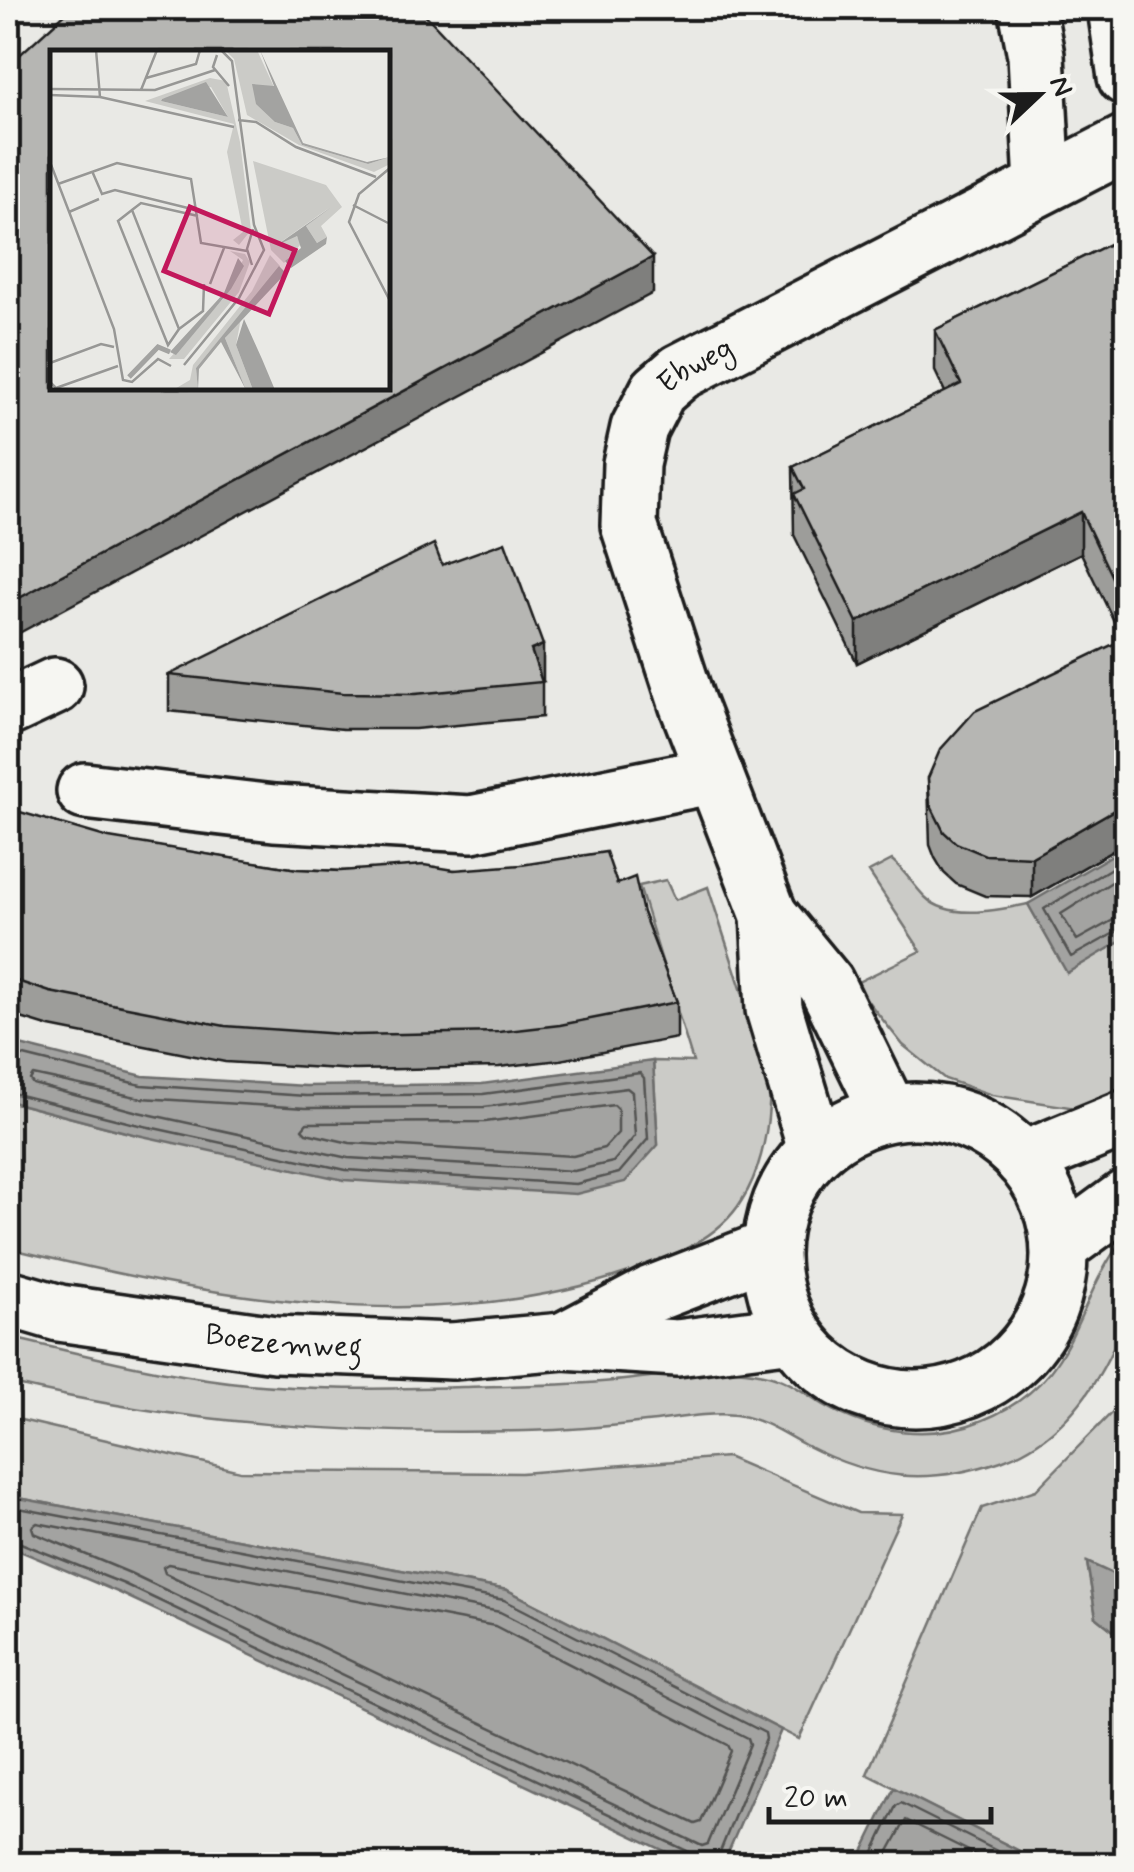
<svg xmlns="http://www.w3.org/2000/svg" width="1134" height="1872" font-family="Mynerve,sans-serif">
	<style>
		.green { fill: #cbcbc7; stroke: #747472; stroke-width: 2.5 }
		.water { fill: #a3a3a1; stroke: #6d6d6c; stroke-width: 2.5 }
		.lines { fill: none; stroke-linecap: round; stroke-linejoin: round }
		.shore { stroke: #525251; stroke-width: 2.5 }
		.minor-casing { stroke: #1c1c1c; stroke-width: 62 }
		.major-casing { stroke: #1c1c1c; stroke-width: 62 }
		.minor { stroke: #f6f6f2; stroke-width: 55 }
		.major { stroke: #f6f6f2; stroke-width: 55 }
		.wall { fill: #9d9d9a; stroke: #1c1c1c; stroke-width: 2.5 }
		.shaded-wall { fill: #7f7f7d; stroke: #1c1c1c; stroke-width: 2.5 }
		.building { fill: #b6b6b3; stroke: #1c1c1c; stroke-width: 2.5; fill-rule: evenodd }
		.labels { text-anchor: middle; dominant-baseline: central; stroke-width: 10; stroke-linejoin: round; paint-order: stroke }
		.street-label { font-size: 30px; fill: #1c1c1c; stroke: #f6f6f2 }
		.inset-river { fill: none; stroke: #a3a3a1; stroke-width: 5 }
		.inset-road { fill: none; stroke: #979795; stroke-width: 2.5 }
		.view { fill: #c2185b; fill-opacity: 0.15; stroke: #c2185b; stroke-width: 5 }
		.inset-edge { fill: none; stroke: #1c1c1c; stroke-width: 5 }
	</style>
	<rect width="100%" height="100%" fill="#e9e9e5"/>
	<filter id="ink" filterUnits="userSpaceOnUse"><feTurbulence type="fractalNoise" baseFrequency=".01" numOctaves="2"/><feDisplacementMap in="SourceGraphic" scale="20" xChannelSelector="R" yChannelSelector="G"/><feConvolveMatrix kernelMatrix="1 2 1 2 8 2 1 2 1" color-interpolation-filters="sRGB"/></filter>
	<g filter="url(#ink)">
		<path class="green" d="M892 860C905 871 913 885 925 897 949 921 998 910 1028 904L1067 972 1126 938V1094L1082 1109 992 1095 945 1079 903 1045 854 984 921 951 869 872Z
			M666 880 675 900 708 887C721 928 735 969 748 1010 757 1039 772 1075 769 1106 767 1137 759 1174 742 1200 719 1239 669 1258 629 1272 428 1340 208 1297 8 1248V1101L133 1134 658 1144 653 1061 693 1062 639 886Z
			M1126 1235C1126 1262 1131 1293 1126 1318 1125 1328 1118 1338 1114 1346 1091 1396 1056 1442 1001 1461 928 1486 873 1480 805 1445 782 1433 763 1419 736 1415 707 1412 675 1419 646 1422 606 1427 566 1430 525 1431 349 1435 180 1424 8 1383V1337C81 1354 155 1373 229 1382 306 1391 386 1389 463 1387 513 1385 564 1386 614 1381 663 1377 716 1363 764 1374 788 1379 804 1393 824 1405 872 1433 930 1442 983 1420 1081 1380 1070 1306 1126 1235Z
			M1126 1393V1580L1087 1563 1096 1617 1126 1641V1864H1045L867 1774 982 1508 1036 1490 1123 1401Z
			M8 1417 240 1471 521 1473 727 1457 858 1513 902 1514 799 1739 507 1590 8 1496Z"/>
		<path class="water" d="M1126 847V938L1067 973 1028 904Z
			M8 1042 143 1076 306 1086 482 1084 653 1061 658 1145 625 1182 576 1194 344 1180 133 1134 8 1101Z
			M8 1496 507 1590 781 1730 723 1864H692L120 1593 8 1546Z
			M1087 1562 1126 1580V1641L1096 1617Z
			M894 1788 1045 1864H857Z"/>
		<g class="lines">
			<path class="shore" d="M1126 859 1044 909 1071 957 1118 931 1126 930
				M1126 873 1061 914 1077 940 1115 919 1126 918
				M8 1052 141 1085 306 1096 483 1094 640 1073 644 1078 648 1139 619 1173 576 1184 346 1170 135 1124 8 1092
				M33 1075 141 1098 306 1108 484 1107 627 1088 632 1092 635 1136 613 1162 574 1171 348 1158 138 1112 33 1084 30 1080Z
				M614 1105 618 1109V1133L604 1148 573 1156 350 1143 306 1133 302 1129 307 1123 485 1122Z
				M8 1506 504 1600 765 1733 766 1739 715 1864
				M37 1523 500 1612 748 1738 750 1744 708 1844 702 1846 130 1573 34 1533 32 1527Z
				M8 1538 124 1584 687 1851 692 1856 693 1864
				M168 1564 495 1626 728 1745 731 1751 701 1822 695 1824 165 1573 163 1567Z
				M868 1864 896 1806 901 1803 1023 1864
				M882 1864 906 1820 995 1864"/>
			<defs>
				<g id="minor">
					<path d="M1027 8 1036 55 1043 184"/>
					<path d="M1116 8 1126 77"/>
					<path d="M8 708 55 686"/>
					<path d="M85 791 274 813 471 824 715 775"/>
					<path d="M769 915 826 984 889 1113"/>
					<path id="s1" d="M816 1149 774 1009 769 915 687 703 629 525 631 464 639 428 658 391 680 372 1126 143"/>
				</g>
				<g id="major">
					<circle cx="915" cy="1255" r="144"/>
					<path d="M1023 1160 1126 1118"/>
					<path d="M1059 1247 1126 1198"/>
					<path id="s2" d="M8 1298 59 1313 275 1344 452 1351 563 1341 677 1348 793 1333"/>
					<path d="M563 1341 652 1294 771 1248"/>
				</g>
			</defs>
			<use href="#minor" class="minor-casing"/>
			<use href="#major" class="major-casing"/>
			<use href="#minor" class="minor"/>
			<use href="#major" class="major"/>
		</g>
		<path class="wall" d="M1126 236V843L1032 897 985 896 956 884 944 873 935 858 930 845 928 778 1123 640 1081 553 857 663 794 535 793 467 945 392 935 371V330Z
			M442 565 543 681H542V717L415 729H343L169 711V675Z
			M8 821 17 824 297 869 340 871 454 870 617 884 643 913 677 1002V1038L560 1060 499 1067 355 1070 225 1062 50 1027 8 1014Z"/>
		<path class="shaded-wall" d="M653 257V293L8 639V604Z
			M1081 512V553L857 663V622Z
			M543 645V681L539 682 531 650Z
			M1126 803V843L1032 897V857Z"/>
		<path class="building" d="M71 8H419L653 257 8 604V104H12L14 60ZM52 52H388V388H52Z
			M1126 236V607L1081 512 857 622 794 494 804 489 793 467 961 384 935 330Z
			M505 542 543 645 531 650 542 682 415 694 343 693 169 675 434 544 442 565Z
			M1126 638V803L1032 857 985 855 956 843 944 832 930 804 928 778 940 750 975 711Z
			M20 812 109 838 297 869 340 871 424 865 454 870 521 865 606 852 617 884 635 877 643 913 677 1002 560 1025 499 1032 355 1035 225 1026 50 992 8 978V821L17 824Z"/>
	</g>
	<g class="labels">
		<g class="street-label">
			<text stroke="none"><textPath href="#s1" startOffset="840">Ebweg</textPath></text>
			<text stroke="none"><textPath href="#s2" startOffset="280">Boezemweg</textPath></text>
		</g>
	</g>
	<g transform="translate(50 50)">
		<rect width="340" height="340" fill="#e9e9e5"/>
		<path d="M175 0H207L224 37 218 39 225 72 243 78 252 95 318 114 340 107V114L324 122 249 95 197 65 184 9ZM160 28 176 31 190 92 201 180 189 195 183 190 193 182 177 102 184 74 95 51ZM161 37 178 67 111 51 112 49ZM203 111 276 135 292 157 271 176 277 187 267 193 256 176 279 158 228 194 246 185 251 194 234 213 221 200ZM180 201 195 204 200 212 189 242 134 309H119L173 249 193 210ZM220 205 230 216 146 318 148 340H123L140 330 143 315 202 241ZM191 268 186 295 203 340H196L175 288Z" fill="#cbcbc7" fill-rule="evenodd"/>
		<path d="M210 0 253 93 317 112 340 107 318 114 252 95 243 78 225 72 206 54 202 34 224 36ZM156 32 178 67 111 51 112 49ZM280 158 256 176 267 193 277 187 276 194 241 218 235 211 251 198 247 186 227 195ZM188 208 194 216 181 239 126 305 120 302 174 243ZM229 216 236 223 175 288 196 340 171 292 149 319 148 340 146 318ZM194 269 212 309 225 340H203L186 295Z" fill="#a3a3a1"/>
		<path class="inset-river" d="M79 327 108 297 120 302"/>
		<path class="inset-road" d="M46 0 50 47M167 5 163 17 179 36M96 28 146 14 150 0M0 39 105 40 165 20M91 40 107 0M0 45 50 47 184 77M188 70 206 72 246 97 326 127M0 112 64 279 73 330 82 332 108 309 121 316M340 118 309 144 299 172 340 251M42 121 52 144 65 140 146 160M8 134 67 113 141 129 151 193 197 201M303 155 338 173M82 160 68 171 118 295 129 279 82 160 91 153 148 166M19 162 49 149M202 215 197 199 203 179M160 234 174 198M129 279 153 261 154 234M0 313 51 294 64 297M134 315 189 248 214 200 204 175 182 11 171 0M0 332 6 338 68 316"/>
		<path class="view" d="M140 157 245 200 219 264 114 221Z"/>
		<rect width="340" height="340" class="inset-edge"/>
	</g>
	<rect width="1134" height="1872" fill="none" stroke="#f6f6f2" stroke-width="40"/>
	<rect x="20" y="20" width="1094" height="1832" fill="none" stroke="#1c1c1c" stroke-width="4" filter="url(#ink)"/>
	<g transform="translate(1039 95) rotate(68)" stroke="#f6f6f2" stroke-width="8" paint-order="stroke">
	<path d="M0-8L18 38L0 25L-18 38Z" fill="#1c1c1c"/>
	<text y="-15" font-size="28" font-weight="bold" text-anchor="middle" fill="#1c1c1c">N</text>
	</g>
	<path d="M769 1807v15h222v-15" fill="none" stroke="#1c1c1c" stroke-width="5"/>
	<text x="784" y="1807" font-size="30" fill="#1c1c1c" stroke="#f6f6f2" stroke-width="8" paint-order="stroke">20 m</text>
</svg>
